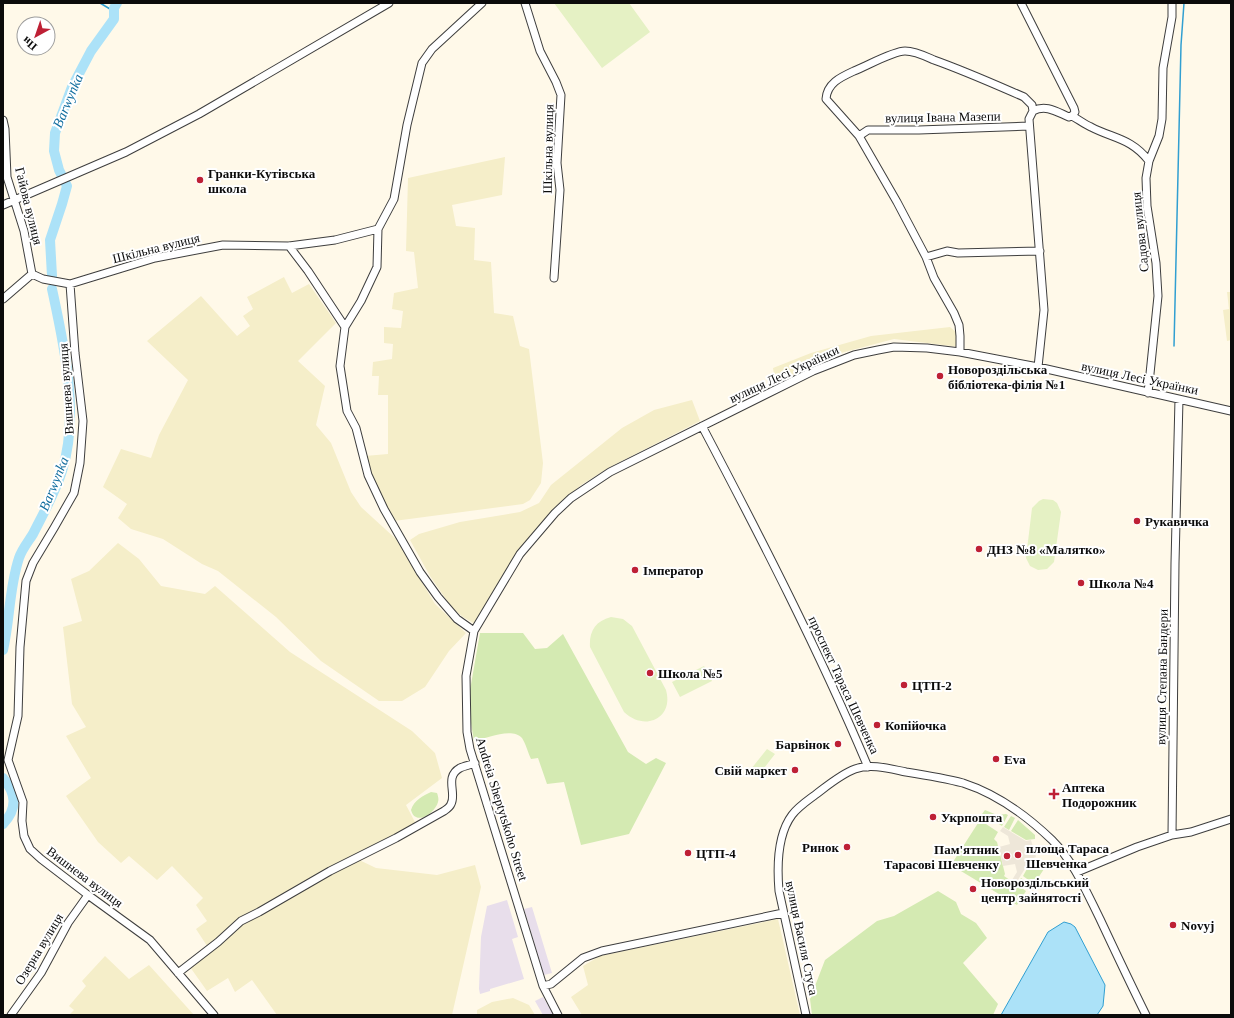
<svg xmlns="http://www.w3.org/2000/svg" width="1234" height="1018" font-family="Georgia,serif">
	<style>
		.industrial { fill: #e8deeb }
		.farmland { fill: #f5eec9 }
		.green { fill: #d4eab2 }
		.pitch { fill: #e5f1c4 }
		.plaza { fill: #eee7d9 }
		.water { fill: #ace2f8; stroke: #319fd1 }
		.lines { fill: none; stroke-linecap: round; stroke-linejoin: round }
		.stream { stroke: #319fd1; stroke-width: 1.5 }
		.river { stroke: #ace2f8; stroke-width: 10 }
		.minor-casing { stroke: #3e3e3e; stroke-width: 9 }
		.minor { stroke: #fff; stroke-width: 7 }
		.poi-dot { fill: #be2035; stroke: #fff; stroke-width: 1.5 }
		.labels { text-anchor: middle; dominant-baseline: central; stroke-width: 4; stroke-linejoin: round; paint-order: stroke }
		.street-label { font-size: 13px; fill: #0b0b0b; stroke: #fff }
		.poi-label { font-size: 13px; font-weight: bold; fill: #0b0b0b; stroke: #fff; text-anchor: start }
		.water-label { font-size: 14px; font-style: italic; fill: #126e9f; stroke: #fff }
	</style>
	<rect width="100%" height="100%" fill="#fff9e9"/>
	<path class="industrial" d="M507 900 518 937 512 939 524 979 490 989V991L480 994 479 989 481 937 487 906Z
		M532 907 552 973 544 975 524 909Z
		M543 997 554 1015H543L535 1001Z"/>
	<path class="farmland" d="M505 157 502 195 452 205 456 226 475 228 474 260 491 262 494 313 513 316 520 346 529 349 543 463 541 483 530 500 523 504 394 521 387 508 374 480 365 456 388 454V395H378L379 376H372L373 362 392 359 393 344 384 343V327L401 328 403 311 392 309 394 293 418 288 414 252 406 251 408 178Z
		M284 277 292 293 309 284 336 323 298 361 325 386 316 425 331 443 351 492 361 507 396 539 435 604 466 633 449 651 425 687 402 701H379L321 661 276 617 218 571 202 564 163 539 131 529 118 518 127 504 103 487 121 449 151 458 159 435 188 380 147 341 201 296 237 336 250 326 243 316 253 309 247 297Z
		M1227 292H1231V340L1227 341 1223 310 1229 309Z
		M950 327 957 333 959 347 894 339 837 354 775 383 773 368 811 353 871 336Z
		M692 400 700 421 610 467 581 485 552 511 475 624 463 617 452 608 430 576 410 540 419 534 460 522 520 512 539 503 551 485 622 428 654 410Z
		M118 543 139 559 161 586 205 594 215 586 290 652 412 731 435 753 442 778 406 805 416 824 355 858 376 868 437 875 475 865 481 887 452 1015H277L252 980 235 992 228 978 207 991 190 967 211 952 196 929 207 921 196 905 203 898 172 866 157 880 129 856 121 863 98 842 66 796 91 778 66 736 86 727 72 704 63 627 82 621 71 579 89 571Z
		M778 919 800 1015H582L571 997 588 985 583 966 600 956Z
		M105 956 129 979 149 965 194 1015H69L74 1010 69 1006 86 986 82 981Z
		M513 998 529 1005 535 1015H477V1010L492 1002Z"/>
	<path class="green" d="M480 633H523L535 649 547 648 563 634 628 752 646 764 656 758 666 763 629 834 581 845 564 782 547 784 538 758 531 759C528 753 526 744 522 738 512 727 487 738 474 741L471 723 470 690Z
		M431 792 437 793C438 796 439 799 438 802 436 810 424 821 416 817 413 816 412 813 411 810 414 800 423 796 431 792Z
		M985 810 997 815 1006 814 1008 815 1002 826 982 814Z
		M1011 816 1015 818 1009 830 1004 827Z
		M980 820 998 832 994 839 997 842 1005 874 1004 876 1026 891 1017 905 951 865Z
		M1018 820 1035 835V839L1026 840 1011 831Z
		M1041 858 1044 869 1034 884 1023 876 1032 860Z
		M1021 878 1032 885 1029 889 1018 883Z
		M938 891 956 902 961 914 976 923 987 938 963 963 998 1004 993 1015H812L810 999 825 960 877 921 894 916Z"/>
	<path class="pitch" d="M554 3H629L650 32 602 68Z
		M1043 499 1053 500 1057 503 1061 512 1054 562 1047 569 1038 570 1030 566 1026 558 1032 508 1039 501Z
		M611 617 623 619 632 626 666 690C674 718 645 732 624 712L590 647C589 632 595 621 611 617Z
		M704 666 712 681 680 697 672 682Z
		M767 749 775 754 761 772 751 769Z"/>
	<path class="plaza" d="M1003 827 1026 841 1031 840 1036 857 1031 859 1016 883 1012 880 1017 872 1015 864 1003 866 999 847 1010 844 1008 836 1000 831Z"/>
	<path class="water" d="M1064 922 1071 924 1075 927 1105 985 1103 1006 1097 1015H1001L1048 932Z"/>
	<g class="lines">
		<path class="stream" d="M100 3 110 9 114 8
			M1174 346 1181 45 1184 3"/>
		<path class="river" d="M52 276 50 240 62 204 67 186 59 170 54 151 55 133 72 87 91 51 114 19V8L117 3
			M3 650C10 620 9 588 19 558 22 549 28 542 33 534 43 514 55 493 62 471 80 414 64 345 52 289
			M3 778C16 793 18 808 3 824"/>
		<defs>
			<path id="minor" d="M525 3 540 51 556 82 561 95 557 163 560 190 554 278
				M1021 3 1074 108 1075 112 1072 116C1078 119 1084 124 1091 127 1114 139 1131 138 1149 161
				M3 120 5 129 7 177 24 231 32 274
				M859 136 868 130H919L1029 126
				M3 205 126 152 199 114 389 3
				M289 246 308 271 345 327
				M926 257 947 251 958 253 1040 251
				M32 274 43 279 70 284 155 258 223 245 289 246 335 240 378 229
				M70 284 75 353 83 421 80 463 74 493 54 528 33 563 26 581 20 647 18 716 8 760 23 802 22 821 24 836 30 849 41 859 88 895 150 940 214 1015
				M3 299 32 274
				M960 352V336L959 325 954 313 934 278 926 257 897 202 859 136 826 99C827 83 841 77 854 71 867 66 893 51 905 51 915 51 925 56 934 60 965 71 994 84 1024 97L1032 105 1033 111
				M1038 367 1044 310 1029 119 1033 111C1046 104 1057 112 1069 117L1072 116
				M1148 393 1158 296 1156 263 1147 206 1146 178 1149 161 1159 136 1162 119 1163 68 1172 17V3
				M702 426C761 538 819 651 868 767
				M474 631 457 619 438 597 420 572 384 509 368 475 356 428 347 411 340 366 345 327 361 301 377 267 378 229 394 199 407 125 422 63 432 49 482 3
				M1172 835 1175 563 1179 399
				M1077 872 1137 847 1172 835 1191 832 1231 819
				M178 973 218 942 241 921 259 912 330 871 396 838 444 811C447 809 450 807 451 804 457 793 444 777 460 768 464 766 470 765 475 763
				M543 986 551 984 583 958 602 951 783 913
				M11 1015 41 973 68 923 88 895
				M558 1015 543 986 470 749 467 732 466 676 474 631 520 554 555 513 571 498 610 472 813 371 854 355 878 350 894 347 927 348 960 352 1038 367 1231 411
				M806 1015 779 891C777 867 777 835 792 815 798 807 807 801 815 795 827 786 841 774 855 769 871 763 891 769 906 772 925 775 944 778 963 783 997 794 1026 815 1052 840 1074 862 1086 891 1100 919 1115 951 1130 983 1146 1015"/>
		</defs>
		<use href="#minor" class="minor-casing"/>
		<use href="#minor" class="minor"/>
	</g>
	<g class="poi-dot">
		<circle cx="200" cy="180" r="4"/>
		<circle cx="940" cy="376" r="4"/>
		<circle cx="1137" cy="521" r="4"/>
		<circle cx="979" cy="549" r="4"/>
		<circle cx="635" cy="570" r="4"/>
		<circle cx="1081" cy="583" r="4"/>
		<circle cx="650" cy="673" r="4"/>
		<circle cx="904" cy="685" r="4"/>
		<circle cx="877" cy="725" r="4"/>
		<circle cx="838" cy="744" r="4"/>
		<circle cx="996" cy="759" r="4"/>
		<circle cx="795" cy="770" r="4"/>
		<path d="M1052 788h4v4h4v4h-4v4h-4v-4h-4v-4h4z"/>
		<circle cx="933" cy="817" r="4"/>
		<circle cx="847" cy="847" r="4"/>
		<circle cx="688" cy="853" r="4"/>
		<circle cx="1018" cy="855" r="4"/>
		<circle cx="1007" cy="856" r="4"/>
		<circle cx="973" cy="889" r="4"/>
		<circle cx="1173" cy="925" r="4"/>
	</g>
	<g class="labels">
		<g class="street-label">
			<text transform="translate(943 117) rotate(-1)">вулиця Івана Мазепи</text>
			<text transform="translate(548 149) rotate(-89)">Шкільна вулиця</text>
			<text transform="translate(29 206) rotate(76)">Гайова вулиця</text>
			<text transform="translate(1140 232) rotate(-96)">Садова вулиця</text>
			<text transform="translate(156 248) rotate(-14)">Шкільна вулиця</text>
			<text transform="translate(784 374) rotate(-25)">вулиця Лесі Українки</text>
			<text transform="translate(1140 378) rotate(12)">вулиця Лесі Українки</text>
			<text transform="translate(66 389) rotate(-94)">Вишнева вулиця</text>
			<text transform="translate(1162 677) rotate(-89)">вулиця Степана Бандери</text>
			<text transform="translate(844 685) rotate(65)">проспект Тараса Шевченка</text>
			<text transform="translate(502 809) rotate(73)">Andreia Sheptytskoho Street</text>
			<text transform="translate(85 877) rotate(37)">Вишнева вулиця</text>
			<text transform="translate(802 938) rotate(78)">вулиця Василя Стуса</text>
			<text transform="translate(39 949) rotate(-59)">Озерна вулиця</text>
		</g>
		<g class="poi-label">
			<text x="208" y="173">Гранки-Кутівська<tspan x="208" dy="15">школа</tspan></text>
			<text x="948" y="369">Новороздільська<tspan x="948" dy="15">бібліотека-філія №1</tspan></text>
			<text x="1145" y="521">Рукавичка</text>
			<text x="987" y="549">ДНЗ №8 «Малятко»</text>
			<text x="643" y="570">Імператор</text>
			<text x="1089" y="583">Школа №4</text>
			<text x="658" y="673">Школа №5</text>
			<text x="912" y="685">ЦТП-2</text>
			<text x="885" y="725">Копійочка</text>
			<text x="830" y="744" text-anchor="end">Барвінок</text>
			<text x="1004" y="759">Eva</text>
			<text x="787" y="770" text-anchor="end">Свiй маркет</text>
			<text x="1062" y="787">Аптека<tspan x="1062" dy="15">Подорожник</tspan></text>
			<text x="941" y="817">Укрпошта</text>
			<text x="839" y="847" text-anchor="end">Ринок</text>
			<text x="1026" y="848">площа Тараса<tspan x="1026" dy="15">Шевченка</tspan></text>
			<text x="999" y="849" text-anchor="end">Пам'ятник<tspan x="999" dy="15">Тарасові Шевченку</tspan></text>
			<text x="696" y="853">ЦТП-4</text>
			<text x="981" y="882">Новороздільський<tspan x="981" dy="15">центр зайнятості</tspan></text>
			<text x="1181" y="925">Novyj</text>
		</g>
		<g class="water-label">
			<text transform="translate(68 101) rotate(-67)">Barwynka</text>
			<text transform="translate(54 484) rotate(-68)">Barwynka</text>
		</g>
	</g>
	<rect width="1234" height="1018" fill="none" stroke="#0b0b0b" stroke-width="8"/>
	<g transform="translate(36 36) rotate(220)"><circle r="19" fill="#ffffff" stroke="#9d9d9d"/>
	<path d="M0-3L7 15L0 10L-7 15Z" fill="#be2035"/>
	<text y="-6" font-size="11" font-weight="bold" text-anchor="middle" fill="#0b0b0b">Пн</text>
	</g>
</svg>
